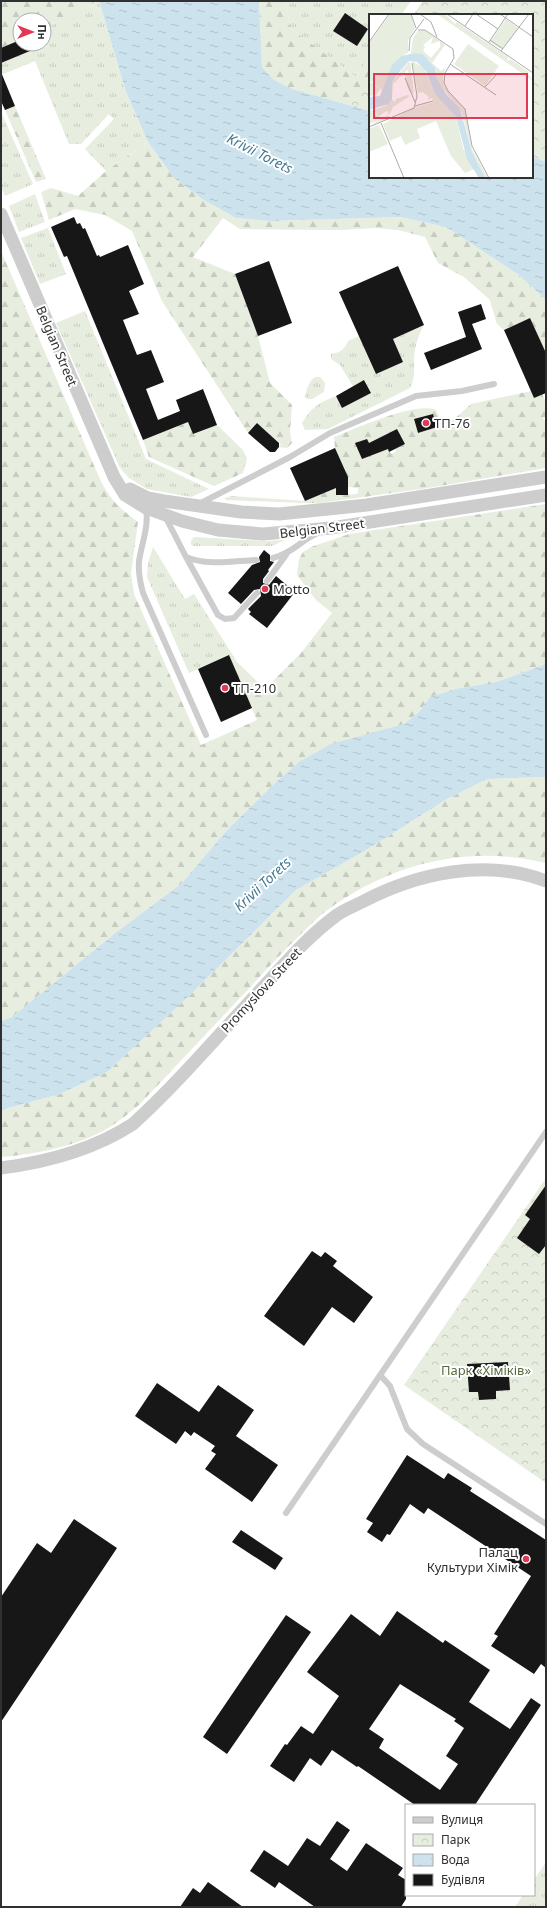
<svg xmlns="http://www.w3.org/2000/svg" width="547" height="1908" font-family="'Noto Sans',sans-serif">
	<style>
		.grass { fill: url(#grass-tufts) }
		.forest { fill: url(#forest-firs); fill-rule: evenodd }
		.park { fill: url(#park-crowns) }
		.water { fill: url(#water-ripples) }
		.building { fill: #171717; fill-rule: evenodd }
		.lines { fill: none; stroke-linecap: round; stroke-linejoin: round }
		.service { stroke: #cdcdcd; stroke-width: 6 }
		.minor { stroke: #cdcdcd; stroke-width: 13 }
		.poi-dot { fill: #e03954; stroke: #fff; stroke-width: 1.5 }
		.labels { text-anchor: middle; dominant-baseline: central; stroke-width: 4; stroke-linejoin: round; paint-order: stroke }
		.street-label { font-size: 13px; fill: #303030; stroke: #fff }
		.poi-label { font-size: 13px; fill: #303030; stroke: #fff; text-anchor: start }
		.park-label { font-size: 13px; fill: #576b3e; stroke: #fff }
		.water-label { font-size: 14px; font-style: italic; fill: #407891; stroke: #fff }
		.inset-road { fill: none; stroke: #acacac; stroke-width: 1 }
		.view { fill: #e03954; fill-opacity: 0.15; stroke: #e03954; stroke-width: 2 }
		.inset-edge { fill: none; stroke: #303030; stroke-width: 2 }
	</style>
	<defs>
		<pattern id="grass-tufts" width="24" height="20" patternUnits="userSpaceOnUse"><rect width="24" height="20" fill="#e7eddf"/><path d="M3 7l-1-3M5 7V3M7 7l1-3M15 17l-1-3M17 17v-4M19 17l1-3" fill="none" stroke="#c6ccc0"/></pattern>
		<pattern id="forest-firs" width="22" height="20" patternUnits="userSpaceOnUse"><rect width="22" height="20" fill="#e7eddf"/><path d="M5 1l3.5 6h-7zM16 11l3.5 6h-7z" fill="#c6ccc0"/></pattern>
		<pattern id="park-crowns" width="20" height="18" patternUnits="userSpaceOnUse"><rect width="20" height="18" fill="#e7eddf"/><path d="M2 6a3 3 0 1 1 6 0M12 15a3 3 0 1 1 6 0" fill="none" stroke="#c6ccc0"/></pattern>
		<pattern id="water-ripples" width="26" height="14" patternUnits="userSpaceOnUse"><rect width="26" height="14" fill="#cce2ec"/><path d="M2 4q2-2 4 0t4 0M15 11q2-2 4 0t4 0" fill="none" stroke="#b0c2cb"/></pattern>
	</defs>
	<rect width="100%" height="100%" fill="#fff"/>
	<path class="grass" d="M97 1H99L126 92 148 142 106 171 85 149 114 119 109 114 81 144H69L35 61 1 75V63L36 49 34 44H44V29Z
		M286 1H411L401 15H370V57L356 77 290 28Z
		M1 112 33 184 5 196 1 187Z
		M35 194 45 222 19 232 9 206Z
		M48 228 66 274 40 284 21 238Z
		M85 311 146 459 209 489 191 497 147 489 129 478 120 468 56 323Z
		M424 325C418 336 415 345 414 358 414 369 415 378 410 388L328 429 305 430 302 423C312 407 318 403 336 396L342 408 371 393 365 380 353 386 340 365 331 359V354C341 352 344 350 348 341L359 336 376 374 403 362 393 339Z
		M315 377H320L325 383 324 392 312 399H307L305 397C307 389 308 382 315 377Z
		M232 496 305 501V503L225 500V498Z
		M194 537 266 541 285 540 272 546H194L191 545V541Z
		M153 547 185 599 194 594 232 654 189 673 147 577 148 563Z
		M546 1862V1907H515L523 1895H534V1880Z"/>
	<path class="forest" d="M1 1H97L44 29V20H20V40L1 48Z
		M259 1H286L290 28 356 77 370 57V111L292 89 274 80 262 67Z
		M15 106 46 179 36 182 5 110Z
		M148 142 174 178 202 199 236 218 271 221 400 217 446 227 519 275 546 300V353L530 318 504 330 497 324 490 300 464 277 438 263 425 237 398 230 375 228 343 230 240 229 223 218 193 257 235 274 258 336 270 383 292 405 290 432 292 443 287 448 279 447 281 444 257 423 248 433 162 301 132 231 105 215 75 209 49 220 41 192 51 188 78 196 106 171Z
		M1 251 99 477C110 500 118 507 138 522L131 573 134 594 201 745 257 720 229 655 232 654 237 662 265 689 301 653 332 613 316 600 297 575 299 559 303 552 311 547 349 534 546 504V664L496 682 455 689 430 697 419 712 404 724 375 733 299 762 276 782 227 830 182 883 114 934 12 1017 1 1021Z
		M531 391 534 398 542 394 546 402V416L543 418 546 423V468L428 488 320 503H305V501L336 488 330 475 344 468 335 448 334 437C357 428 416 401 436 410L444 428 471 404ZM433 414 437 427 418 433 414 420ZM397 429 405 444 395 449 396 452 391 454 382 437ZM367 439 374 454 362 459 356 443ZM348 480V487L358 488V493L356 494 336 495V481Z
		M167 416 172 429 188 422 194 434 217 425 242 449 247 458 243 473 214 486 149 457 143 440 163 432 158 420Z
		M546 777V863C468 844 391 863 326 911 318 917 311 924 304 931 281 953 261 976 239 999 206 1034 173 1069 140 1104 130 1112 121 1120 110 1127 79 1146 37 1154 1 1157V1110L60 1094 107 1072 188 997 296 890 363 852 447 799 487 779Z"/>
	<path class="park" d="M423 1H546V162L532 156V15H413Z
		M370 74V111L349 104Z
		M546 1178V1483L404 1385Z"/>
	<path class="water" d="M99 1H259L262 67 274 80 292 89 370 111V177H532V156L546 162V300L519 275 446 227 400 217 271 221 236 218 202 199 174 178 148 142 126 92Z
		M546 664V777L487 779 447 799 363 852 296 890 188 997 107 1072 60 1094 1 1110V1021L12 1017 114 934 182 883 227 830 276 782 299 762 331 744 404 724 419 712 430 697 455 689 496 682Z"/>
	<path class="building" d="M345 13 368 29 357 46 333 31Z
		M20 40V44H47L1 63V48Z
		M1 72 15 106 5 110 1 101Z
		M74 217 77 224 80 223 83 229 85 228 97 256 99 255 100 257 128 245 144 284 129 291 139 314 123 320 137 355 151 350 164 382 146 389 158 420 180 411 176 400 203 389 217 425 193 434 188 422 143 440 67 256 64 257 51 227Z
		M269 261 292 323 258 336 235 274Z
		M398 266 424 325 393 339 403 362 376 374 339 292Z
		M481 304 486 319 472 324 482 349 431 370 424 353 466 337 458 312Z
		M530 318 546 353V393L534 398 504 330Z
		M364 380 371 393 342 408 336 396Z
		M433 414 437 427 418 433 414 419Z
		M257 423 279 443V447L275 452H270L248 433Z
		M397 429 405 444 389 452 388 449 362 459 355 443 367 439 369 443Z
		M335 448 348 477V495H336V488L305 501 290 468Z
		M264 550 270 555V561L274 562 268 570 269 571 263 579V583L269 585 276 576 295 592 267 628 249 614 251 612 248 609 261 596 260 589 254 590 241 604 228 593 252 565 260 562 259 557Z
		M229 655 252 708 221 722 198 669Z
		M546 1185V1245L539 1254 517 1238 530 1219 525 1215Z
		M312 1251 321 1257 325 1252 337 1261 333 1266 373 1297 354 1323 332 1307 304 1346 264 1316Z
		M508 1362 510 1390 496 1391V1399L479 1400 478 1392H469L467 1364Z
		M157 1383 199 1412 218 1385 254 1410 236 1436 278 1465 252 1502 205 1469 216 1454 211 1451 215 1446 194 1432 191 1436 185 1431 176 1444 135 1416Z
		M407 1455 444 1479 448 1473 472 1488 470 1491 546 1540V1668L541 1664 534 1674 491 1646 498 1636 494 1634 531 1576 428 1508 424 1514 410 1504 390 1535 387 1534 382 1542 367 1532 373 1523 366 1519Z
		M74 1519 117 1548 1 1722V1597L37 1543 51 1553Z
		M241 1530 283 1558 275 1570 232 1542Z
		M397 1611 443 1643 445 1640 490 1670 469 1702 510 1729 531 1698 541 1705 475 1805H415L358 1766 357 1767 332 1750 321 1766 310 1758 294 1782 270 1766 285 1744 287 1745 301 1726 313 1734 339 1696 307 1672 351 1614 380 1636ZM400 1684 456 1719 454 1721 464 1728 446 1756 458 1764 440 1790 379 1748 384 1739 369 1729Z
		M286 1615 311 1632 227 1754 203 1737Z
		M337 1821 350 1830 330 1859 347 1871 366 1843 403 1868 398 1875 406 1880V1899L401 1907H315L279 1882 275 1888 250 1871 264 1850 288 1866 307 1838 320 1846Z
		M208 1882 243 1907H180L193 1888 200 1893Z"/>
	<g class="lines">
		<path class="service" d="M199 504 290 457 330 433 416 396 462 391 494 384
			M146 508C149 527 142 542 139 561 138 573 140 582 143 593L206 735
			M165 516 186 557C207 566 233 561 256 560
			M186 557 218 615 225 619 234 618 257 593
			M273 558C293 553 301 540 318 533
			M267 581 286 555
			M380 1375 390 1386 407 1429 423 1444 546 1524
			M286 1513 546 1132"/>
		<path class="minor" d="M1 214 114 477 125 495 146 508 182 521 218 530 263 534 331 528 546 495
			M130 489 148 498 164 501 241 512 279 514 367 505 546 477
			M1 1168C48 1162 93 1150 133 1124 180 1081 222 1031 266 984 287 961 308 937 333 918 341 911 352 907 362 902 417 873 486 858 546 881"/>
	</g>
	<g class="poi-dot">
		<circle cx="426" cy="423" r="4"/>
		<circle cx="265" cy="589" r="4"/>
		<circle cx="225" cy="688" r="4"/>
		<circle cx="526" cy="1559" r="4"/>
	</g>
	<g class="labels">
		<g class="street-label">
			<text transform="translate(57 346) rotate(67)">Belgian Street</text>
			<text transform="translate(322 528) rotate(-7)">Belgian Street</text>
			<text transform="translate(261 990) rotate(-47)">Promyslova Street</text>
		</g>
		<g class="poi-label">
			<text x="434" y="423">ТП-76</text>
			<text x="273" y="589">Motto</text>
			<text x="233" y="688">ТП-210</text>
			<text x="518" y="1552" text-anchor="end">Палац<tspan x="518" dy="15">Культури Хімік</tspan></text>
		</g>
		<g class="park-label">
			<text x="486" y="1370">Парк «Хіміків»</text>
		</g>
		<g class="water-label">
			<text transform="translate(260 153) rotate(27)">Krivii Torets</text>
			<text transform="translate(262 884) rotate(-43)">Krivii Torets</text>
		</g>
	</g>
	<g transform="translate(369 14)">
		<rect width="164" height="164" fill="#fff"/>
		<path d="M68 0H76L86 10 88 8 139 43V46L137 45 139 47 141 45 160 58 159 60 164 67ZM0 67 11 75 7 81 0 82ZM16 92 19 96 10 102 12 105 20 101 21 104 0 113 11 105 5 96Z" fill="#e7eddf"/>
		<path d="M55 16 71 27 62 30 64 23 54 31 56 33 54 37 62 44 71 33V27L76 31 63 49 72 57 77 53 74 62 75 72 96 95 103 135 119 164H116L103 138 93 99 69 68 66 54 54 40 42 39 44 24 49 17ZM41 47 45 80 40 77 38 72 36 61 40 59 38 56 24 70 23 86 26 88 27 85 38 81 41 82 24 93 20 101 16 92 23 85V68ZM43 47 55 54 66 80 87 103 94 134 105 155 96 159 82 142 67 107 48 115 51 124 36 131 32 122 21 127 14 110 47 93 65 88 63 84 58 86 60 83 54 78 49 79ZM0 96H5L10 106 0 110ZM10 111 19 130 0 138V115Z" fill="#e7eddf"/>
		<path d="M21 0H42L46 15 39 26V39L36 40 13 76 0 66V29ZM137 5 149 14 133 35 121 28ZM99 30 130 52 116 72 85 50Z" fill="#e7eddf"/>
		<path d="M45 39 54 40 66 54 68 65 77 80 91 95 103 138 116 164H110L98 145 87 103 66 80 57 57 48 48 40 47 27 62 23 68V85L19 90 0 96V83L11 82 23 51 33 42Z" fill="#cce2ec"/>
		<path class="inset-road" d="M42 0 47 14M51 0 62 8 68 23M78 0 164 59M107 0 129 15M131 0 164 23M96 12 104 0M49 16H56L84 35 85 44 76 59 75 69 79 77 96 95 103 132 120 164M121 26 134 35M0 28 20 0M120 28 139 0M40 37 41 24 55 5M132 37 160 0M81 50 127 81M36 64 46 88M116 73 128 60M46 92 64 87M12 109 35 164M0 113 45 94 48 82 43 49"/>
		<path class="view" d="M5 60H158V104H5Z"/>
		<rect width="164" height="164" class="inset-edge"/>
	</g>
	<rect width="547" height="1908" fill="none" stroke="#303030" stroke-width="4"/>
	<rect x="405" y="1804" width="130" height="92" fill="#ffffff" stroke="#acacac"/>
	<rect x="413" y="1817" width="20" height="6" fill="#cdcdcd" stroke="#acacac"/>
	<text x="441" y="1824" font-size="12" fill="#303030">Вулиця</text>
	<rect x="413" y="1834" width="20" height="12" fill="url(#park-crowns)" stroke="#acacac"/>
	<text x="441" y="1844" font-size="12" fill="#303030">Парк</text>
	<rect x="413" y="1854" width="20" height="12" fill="url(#water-ripples)" stroke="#acacac"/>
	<text x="441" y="1864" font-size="12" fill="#303030">Вода</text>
	<rect x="413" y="1874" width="20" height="12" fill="#171717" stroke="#acacac"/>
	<text x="441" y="1884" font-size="12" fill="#303030">Будівля</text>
	<g transform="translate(32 32) rotate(90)"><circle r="19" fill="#ffffff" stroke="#acacac"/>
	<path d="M0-3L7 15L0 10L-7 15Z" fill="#e03954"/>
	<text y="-6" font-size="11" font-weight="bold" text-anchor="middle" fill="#303030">Пн</text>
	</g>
</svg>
